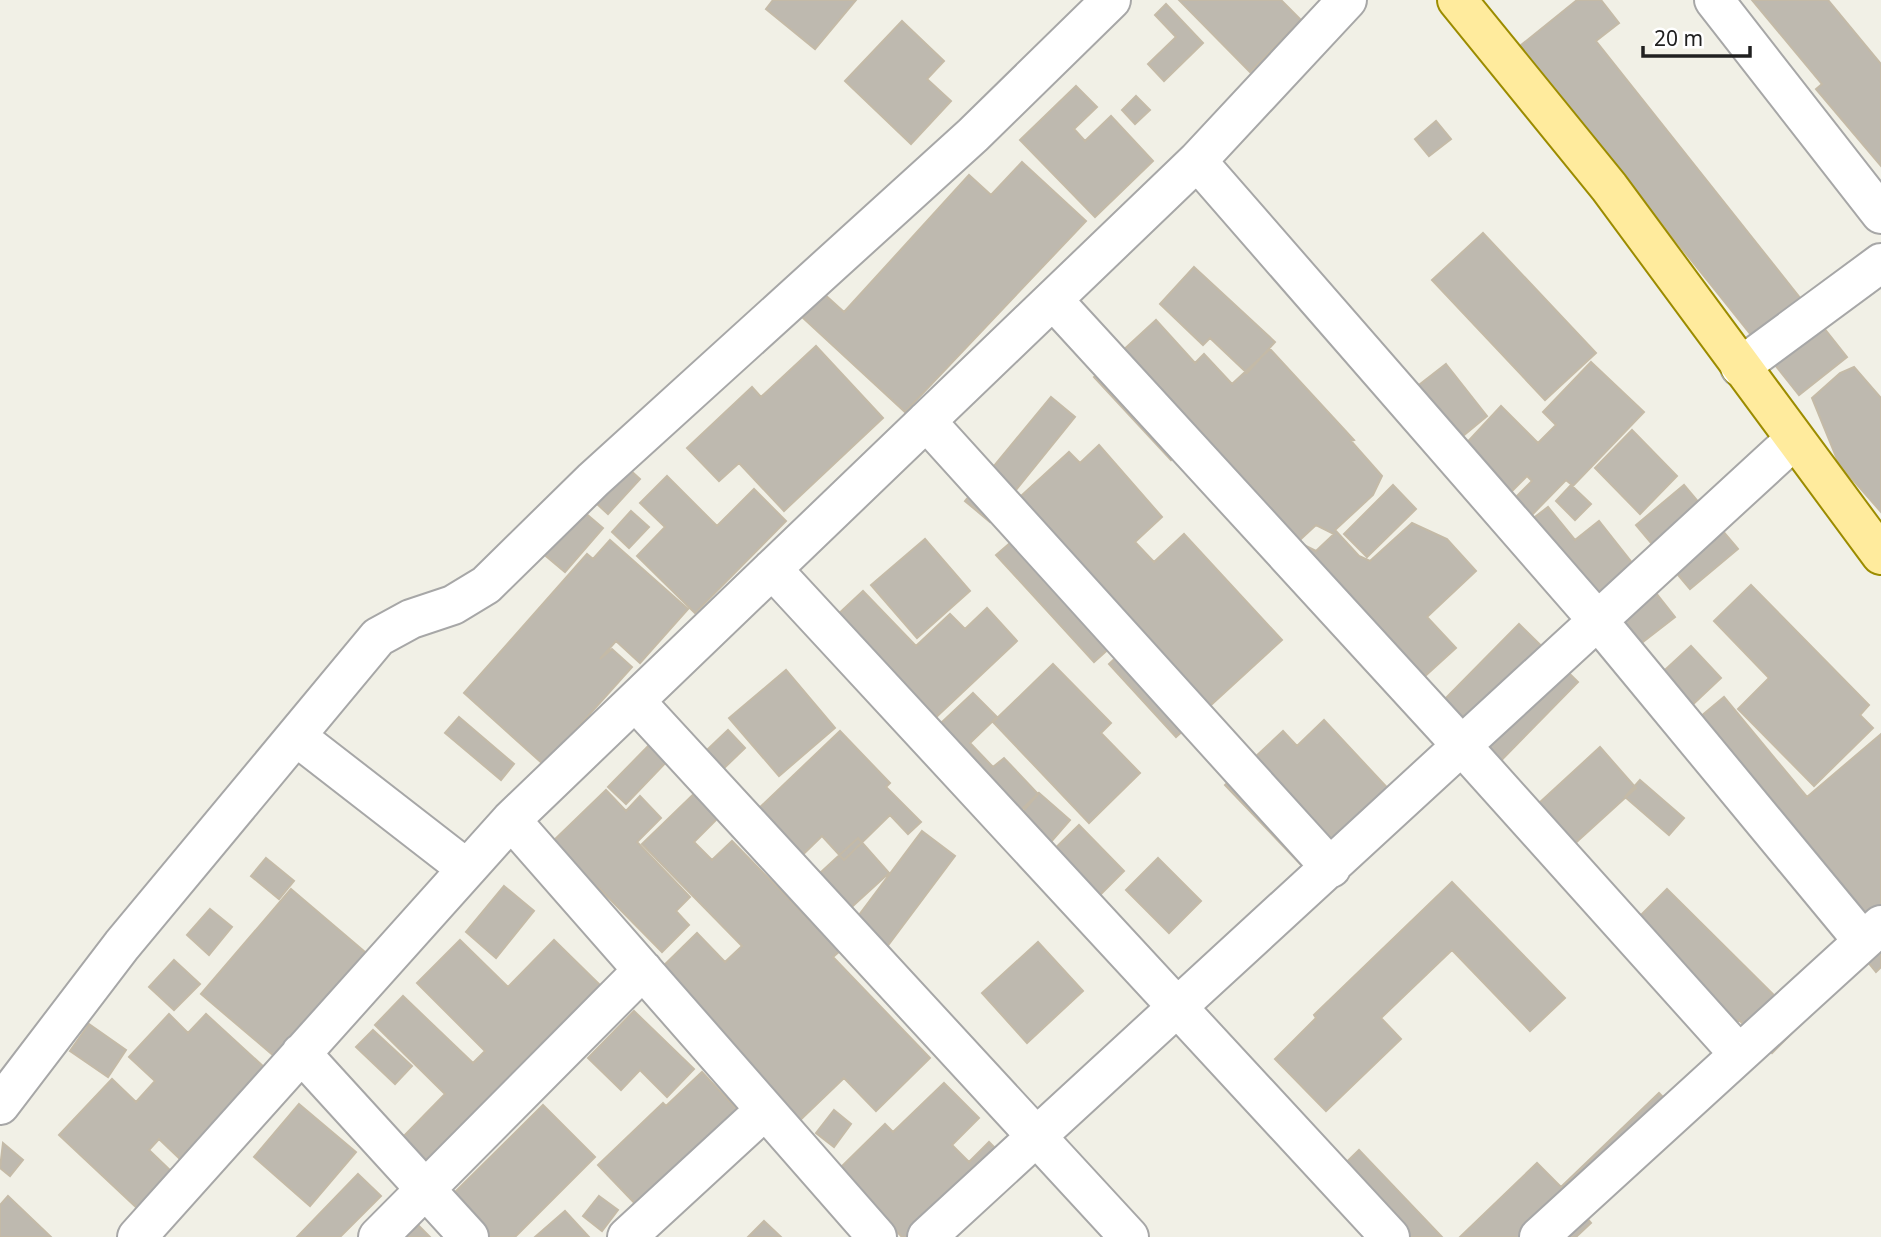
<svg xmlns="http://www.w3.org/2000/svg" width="1881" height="1237" font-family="'Noto Sans',sans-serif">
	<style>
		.building { fill: #beb9af; stroke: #c4baa7; stroke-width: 2 }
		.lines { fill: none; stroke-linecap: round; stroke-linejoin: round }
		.minor-casing { stroke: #a7a7a7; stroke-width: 42 }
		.major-casing { stroke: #9c8c00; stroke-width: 42 }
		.minor { stroke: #fff; stroke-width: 38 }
		.major { stroke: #ffeb9d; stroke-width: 38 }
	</style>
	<rect width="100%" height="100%" fill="#f1f0e6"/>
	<path class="building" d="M773 0H856L815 49 766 9Z
		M1179 0H1281L1301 20 1250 72Z
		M1577 0H1601L1619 23 1596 41 1847 357 1799 395 1520 46Z
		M1752 0H1828L1881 64V166L1816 89 1822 84Z
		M1166 4 1203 43 1164 81 1148 64 1176 37 1155 15Z
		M902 21 944 61 927 79 951 101 911 144 845 81Z
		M1076 86 1097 107 1074 129 1085 141 1111 116 1153 161 1095 217 1020 140Z
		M1136 96 1150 110 1135 124 1122 110Z
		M1436 121 1451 139 1429 156 1415 139Z
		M1022 162 1086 221 905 412 802 317 824 294 844 312 969 175 991 195Z
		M1483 233 1596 353 1545 400 1432 280Z
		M1194 267 1275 342 1247 373 1210 338 1203 345 1160 304Z
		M1156 320 1195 363 1204 354 1232 384 1270 349 1354 440 1351 441 1382 476 1373 495 1335 530 1359 556 1370 561 1412 523 1447 539 1476 571 1427 617 1456 648 1401 698 1302 544 1316 551 1334 534 1316 525 1275 563 1185 467 1202 431 1171 460 1094 377Z
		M816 346 883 418 784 511 739 463 719 481 687 448 752 387 761 397Z
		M1591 362 1644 412 1573 486 1566 480 1528 519 1511 502 1532 481 1527 476 1507 496 1460 450 1501 406 1538 443 1556 425 1543 412Z
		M1446 364 1487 416 1452 445 1410 392Z
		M1854 367 1881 398V512L1839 464 1812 398 1840 373Z
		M1051 397 1075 417 990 522 965 501Z
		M1632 430 1677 476 1640 514 1595 468Z
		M1099 445 1162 517 1135 542 1154 562 1184 534 1282 640 1176 737 1109 664 1140 635 1133 627 1094 662 996 555 1025 530 1007 509 1069 452 1080 463Z
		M617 458 640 479 608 514 586 494Z
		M667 476 717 526 754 489 786 521 695 613 637 556 665 527 640 503Z
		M1393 485 1416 509 1367 557 1344 534Z
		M1571 485 1591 504 1575 520 1556 501Z
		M1684 485 1738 549 1690 589 1636 525Z
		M577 506 603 528 565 572 540 551Z
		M1548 507 1575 540 1599 521 1675 617 1626 655 1523 526Z
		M631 511 649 527 629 548 612 532Z
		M925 539 970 591 917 638 871 585Z
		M610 540 688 609 640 663 616 641 600 659 612 649 632 667 544 765 464 693 587 554 593 559Z
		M1751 585 1869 705 1860 715 1873 728 1814 786 1738 709 1769 678 1714 621Z
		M863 591 916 646 950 614 965 629 987 608 1017 641 916 736 819 632Z
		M1519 624 1578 682 1484 778 1444 700Z
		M1691 646 1721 678 1671 725 1641 692Z
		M1053 664 1111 723 1101 733 1140 773 1089 823 993 722Z
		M786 670 835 728 779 776 729 718Z
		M973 693 997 717 970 743 993 767 1004 758 1038 794 1006 824 925 738Z
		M1724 697 1807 797 1881 734V967L1876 972 1681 733Z
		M459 717 514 764 501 780 445 733Z
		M1324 720 1409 811 1304 868 1225 785 1283 731 1297 746Z
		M728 730 745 748 719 773 756 811 840 731 890 783 886 787 921 822 908 834 890 815 844 860 822 836 787 870 688 768Z
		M656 738 673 755 626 804 608 787Z
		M1600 747 1636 788 1549 867 1513 827Z
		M1640 780 1684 818 1669 835 1625 797Z
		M700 788 723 813 694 842 712 860 732 841 840 951 833 957 930 1058 876 1111 844 1078 796 1124 652 977 697 933 725 962 742 946 642 844Z
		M606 790 626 811 640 796 661 818 637 842 690 897 676 911 689 925 662 952 598 887 594 891 549 845Z
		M1039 793 1070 820 1036 859 1005 832Z
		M1079 825 1124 871 1083 912 1037 866Z
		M922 831 955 856 877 960 844 935Z
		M858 838 889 873 832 925 784 874 804 856 820 873Z
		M266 858 294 881 279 899 251 876Z
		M1158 858 1201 901 1169 933 1126 890Z
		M1452 882 1565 998 1530 1031 1452 950 1381 1018 1401 1039 1326 1111 1275 1059 1316 1018 1314 1015Z
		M504 886 534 911 496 958 466 932Z
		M291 889 371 957 281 1062 201 994Z
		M1667 889 1802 1023 1772 1053 1739 1020 1725 1033 1624 932Z
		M210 909 232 927 209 955 187 935Z
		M460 940 508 987 554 940 600 985 422 1165 398 1142 445 1094 375 1025 403 996 473 1063 485 1051 417 983Z
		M1038 942 1083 991 1027 1043 982 993Z
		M174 960 200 984 174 1010 149 987Z
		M634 1011 694 1069 667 1097 640 1070 621 1090 588 1058Z
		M169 1014 188 1033 206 1014 265 1068 180 1159 159 1139 149 1150 172 1172 138 1209 59 1135 112 1079 136 1102 155 1081 129 1057Z
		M89 1024 126 1050 108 1077 70 1051Z
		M373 1030 412 1066 395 1084 356 1047Z
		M702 1072 746 1119 645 1214 598 1165 663 1103 666 1106Z
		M944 1083 979 1118 952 1145 969 1162 989 1142 998 1151 921 1237H902L837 1171 885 1124 893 1132Z
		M1659 1093 1686 1121 1586 1217 1591 1223 1576 1237H1460L1537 1163 1561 1187Z
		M299 1104 356 1152 310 1206 254 1157Z
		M543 1105 595 1157 515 1237H485L447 1200Z
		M834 1110 851 1124 834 1147 816 1133Z
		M3 1143 23 1160 10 1176 0 1168Z
		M1359 1150 1442 1237H1371L1322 1186Z
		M358 1174 381 1196 340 1237H297Z
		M8 1196 51 1237H0V1205Z
		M599 1196 618 1210 602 1231 583 1216Z
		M565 1211 589 1237H535Z
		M764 1221 781 1237H748Z
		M418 1225 430 1237H406Z"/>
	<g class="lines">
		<defs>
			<path id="minor" d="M1714 0 1881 214
				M1197 161 1599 622 1863 941
				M1053 300 1463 747 1739 1054
				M1740 367 1881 263
				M926 421 1331 868
				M772 569 1390 1237
				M635 701 1129 1237
				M297 737 467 869
				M511 820 877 1237
				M301 1053 469 1237
				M0 1105 122 945 378 637 411 619 453 605 486 585 593 480 973 135 1111 0
				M137 1237 511 820 1197 161 1347 0
				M378 1237 643 970
				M627 1237 765 1110
				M927 1237 1794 440
				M1539 1237 1881 925"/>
			<path id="major" d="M1457 0 1609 187 1881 555"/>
		</defs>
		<use href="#minor" class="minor-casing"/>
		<use href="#major" class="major-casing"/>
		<use href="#minor" class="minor"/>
		<use href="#major" class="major"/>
	</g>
	<path d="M1643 46v10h107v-10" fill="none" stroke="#202020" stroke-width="3.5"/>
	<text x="1654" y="46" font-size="21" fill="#202020" stroke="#ffffff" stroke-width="5" paint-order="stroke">20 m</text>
</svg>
